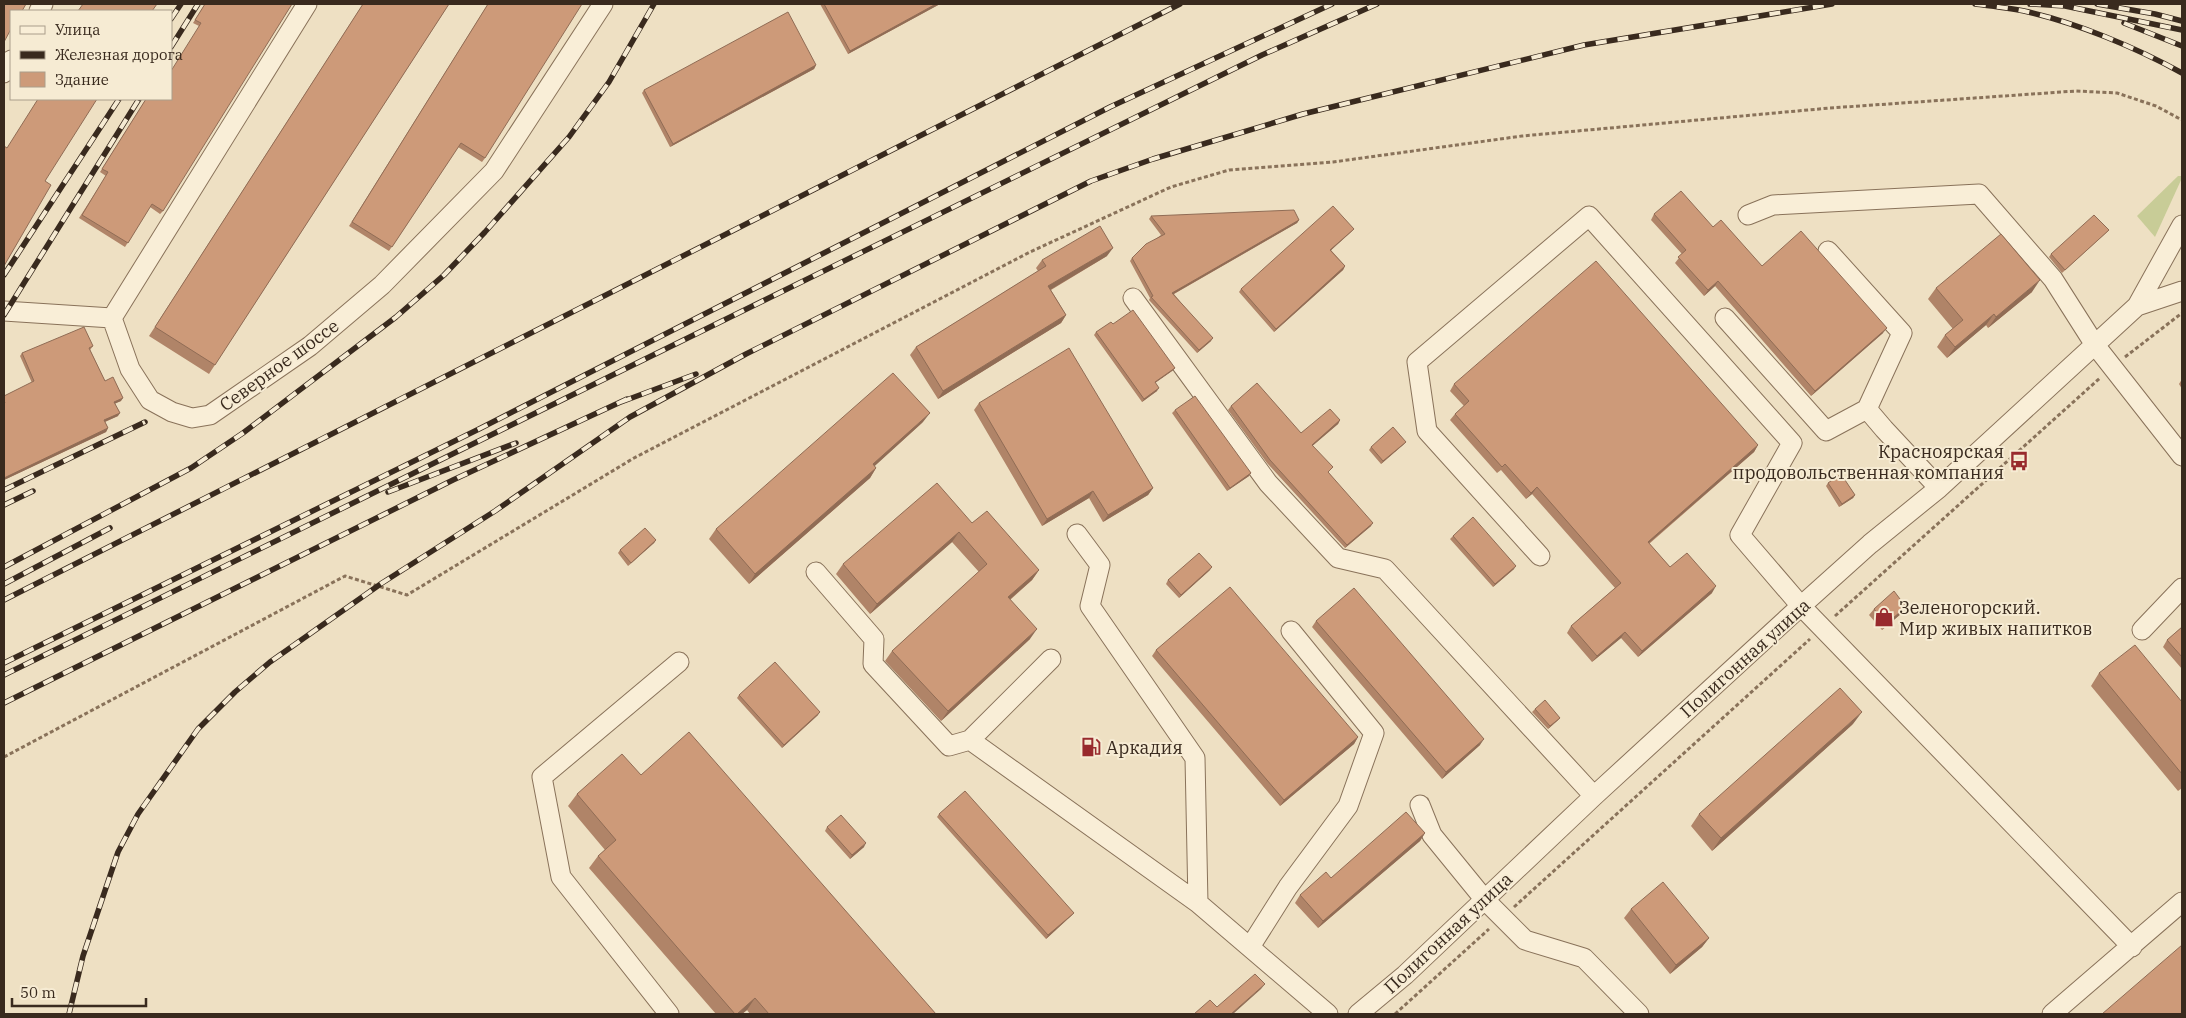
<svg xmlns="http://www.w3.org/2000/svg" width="2186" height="1018" font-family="'IBM Plex Serif',serif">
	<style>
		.green { fill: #c8cc97 }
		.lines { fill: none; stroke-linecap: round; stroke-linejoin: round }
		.minor-casing { stroke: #89725a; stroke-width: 21 }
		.path { stroke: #89725a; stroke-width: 3; stroke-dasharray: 4 2.5; stroke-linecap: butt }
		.minor { stroke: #f9eed7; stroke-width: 19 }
		.rail-casing { stroke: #392a1e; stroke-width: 5.5 }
		.rail { stroke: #f6ebd3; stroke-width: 4; stroke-dasharray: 11; stroke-linecap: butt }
		.wall { fill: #b08468 }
		.shaded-wall { fill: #906c55 }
		.building { fill: #cd9a79; stroke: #906c55 }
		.labels { text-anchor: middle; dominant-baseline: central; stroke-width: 4; stroke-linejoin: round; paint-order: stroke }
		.street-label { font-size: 18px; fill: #392a1e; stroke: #f6ebd3 }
		.poi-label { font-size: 18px; fill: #392a1e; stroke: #f6ebd3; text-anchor: start }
	</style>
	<rect width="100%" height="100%" fill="#eee0c3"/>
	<path class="green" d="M2178 176H2182V178L2155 237 2137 216Z"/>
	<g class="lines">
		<defs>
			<path id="minor" d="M307 4 112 318 130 369 150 400 172 412 192 418 210 415 310 346 382 285 494 171 603 4
				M39 11 43 4
				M4 73 11 60
				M1748 215 1773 205 1979 194 2053 279 2095 345 2182 456
				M1828 251 1902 333 1867 409 1884 429 1939 488
				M1133 298 1268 483 1338 558 1385 569 1594 796
				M2137 306 2182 291
				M4 311 112 318
				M1725 318 1826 431 1867 409
				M1077 534 1100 565 1090 606 1195 758 1198 903
				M1540 556 1427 431 1417 362 1589 216 1792 443 1740 535 1801 606 2132 947
				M816 572 874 639 873 664 949 746 970 740 1198 903 1328 1014
				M2142 630 2182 588
				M970 740 1051 659
				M1420 805 1432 835 1485 900 1525 940 1584 958 1639 1014
				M1250 947 1288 887 1348 806 1374 733 1291 631
				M669 1014 561 877 542 777 679 662
				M1358 1014 1405 975 1594 796 1801 606 1870 544 1939 488 2137 306 2182 225
				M2052 1014 2182 902"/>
		</defs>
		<use href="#minor" class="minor-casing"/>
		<path class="path" d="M2125 357 2182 313
			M1835 616 2100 378
			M4 757 345 576 407 595 634 458 1030 252 1171 187 1229 170 1333 162 1522 136 1830 108 2076 91 2117 93 2156 106 2182 120
			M1514 907 1810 639
			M1395 1014 1489 929"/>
		<use href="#minor" class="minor"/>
		<defs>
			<path id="rail" d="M1975 4C1991 6 2008 8 2024 11 2075 22 2137 48 2182 73
				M2030 4 2065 6 2182 30
				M2097 4 2155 14 2182 21
				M171 19 181 4
				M2124 23 2182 46
				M171 47 198 4
				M4 275 119 99
				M4 315 139 99
				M621 402 696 374
				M4 490 145 422
				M388 492 516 443
				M4 505 33 491
				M4 567 191 468 243 433 396 317 444 275 485 232 569 137 609 82 654 4
				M4 584 110 528
				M4 600 1180 4
				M4 663 479 429 1110 107 1332 4
				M4 675 1262 55 1377 4
				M4 703 453 480 627 399
				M69 1014 83 956 118 852 138 814 198 729 235 692 270 662 382 583 495 511 630 417 746 354 1091 181 1153 159 1303 114 1584 45 1832 4"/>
		</defs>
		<use href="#rail" class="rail-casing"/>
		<use href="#rail" class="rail"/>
	</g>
	<path class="wall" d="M205 4 163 211 160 214 150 207 125 247 79 218 106 176 100 172 146 99H171L199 26 193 23Z
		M363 4H449L209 374 149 336Z
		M488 4 485 158 482 162 458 147 389 251 349 226Z
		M820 4H940L848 54Z
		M816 65 814 69 670 147 642 93 644 90Z
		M1654 214 1713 227 1762 266 1883 333 1811 396 1715 286 1704 296 1675 263 1682 254 1651 220Z
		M1151 216 1299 220 1297 223 1174 294 1211 341 1197 353 1149 300 1150 298 1130 261 1132 258 1161 235 1149 219Z
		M1354 229 1351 232 1331 250 1345 266 1343 270 1274 332 1239 292 1241 289Z
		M2109 230 2106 233 2062 273 2049 257 2051 254Z
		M1107 256 1051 290 1066 315 1061 323 938 399 910 355 916 347 1038 271 1036 268 1042 260Z
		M1936 288 2032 292 1988 328 1986 325 1947 358 1937 347 1945 335 1953 329 1928 299Z
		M1113 324 1175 368 1172 371 1155 383 1157 391 1142 402 1094 335 1096 332Z
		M93 346 90 350 105 381 121 401 115 403 118 416 105 422 108 428 106 432 4 480V396L32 383 20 356 22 353Z
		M2182 379V389L2179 384Z
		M1454 384 1758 445 1754 452 1649 544 1670 567 1712 593 1638 657 1621 638 1592 662 1567 633 1571 626 1615 588 1532 494 1526 499 1501 470 1497 473 1450 420 1455 414 1464 406 1450 391Z
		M979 403 1153 488 1148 495 1103 522 1089 498 1042 526 974 410Z
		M1231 406 1301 433 1340 420 1338 424 1312 446 1330 470 1328 472 1371 526 1345 548 1267 463 1228 410Z
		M1175 410 1251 473 1249 476 1227 491 1172 413Z
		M923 422 874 466 876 468 870 478 749 584 709 539 716 529Z
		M1406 442 1403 445 1381 464 1369 450 1371 447Z
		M1828 483 1855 495 1853 498 1839 507 1826 486Z
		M972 523 1039 570 1032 580 1010 600 1030 639 941 721 885 661 892 651 979 572 952 542 870 614 836 574 843 564Z
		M1453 536 1514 569 1493 587 1450 539Z
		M656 540 654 543 628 566 618 553 620 550Z
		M1210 570 1179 598 1166 584 1168 580Z
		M1906 607 1902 613 1882 630 1869 615 1874 609Z
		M1316 621 1480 745 1442 779 1312 627Z
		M2182 627V669L2163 647 2167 640Z
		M1156 650 1358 737 1354 744 1280 806 1152 656Z
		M2099 673 2182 702V788L2178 791 2091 686Z
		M739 695 818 715 782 748 737 698Z
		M1535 709 1560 718 1557 721 1548 729 1532 712Z
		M1853 724 1712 851 1691 826 1699 814Z
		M641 775 936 1014H750L747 1010 742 1014H716L589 868 598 856 605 850 568 806 577 794Z
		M939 814 1074 913 1071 916 1046 939 937 817Z
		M827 827 864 847 850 859 825 831Z
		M1425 833 1420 841 1318 928 1295 903 1300 895 1331 878Z
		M1631 909 1709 938 1702 947 1670 974 1624 918Z"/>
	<path class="shaded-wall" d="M936 4H940L848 54 850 51Z
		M816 65 814 69 670 147 673 144Z
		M1299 220 1297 223 1170 296 1172 293Z
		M1354 229 1351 232 1328 253 1330 250Z
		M1113 248 1107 256 1043 294 1048 286Z
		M1345 266 1343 270 1274 332 1276 329Z
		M2040 280 2032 292 1988 328 1996 317Z
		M1718 281 1715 286 1704 296 1708 290Z
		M1994 314 1986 325 1947 358 1955 347Z
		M1066 315 1061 323 938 399 943 391Z
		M1887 328 1883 333 1811 396 1815 391Z
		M1213 338 1211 341 1197 353 1199 350Z
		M1175 368 1172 371 1152 385 1155 382Z
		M1159 388 1157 391 1142 402 1144 399Z
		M123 398 121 401 112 405 114 402Z
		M120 413 118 416 102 423 104 420Z
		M930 413 923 422 866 474 873 464Z
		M1340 420 1338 424 1310 448 1312 445Z
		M108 428 106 432 4 480V478Z
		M1406 442 1403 445 1381 464 1383 461Z
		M1758 445 1754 452 1643 548 1648 542Z
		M876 468 870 478 749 584 755 574Z
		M1251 473 1249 476 1227 491 1230 488Z
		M1537 487 1532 494 1526 499 1531 493Z
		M1153 488 1148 495 1103 522 1108 515Z
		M1093 491 1089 498 1042 526 1047 519Z
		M1855 495 1853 498 1839 507 1842 504Z
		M1373 523 1371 526 1345 548 1347 545Z
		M959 532 952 542 870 614 877 604Z
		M656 540 654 543 628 566 631 563Z
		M1516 566 1514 569 1493 587 1495 584Z
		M1212 567 1210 570 1179 598 1181 595Z
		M1039 570 1032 580 1001 607 1008 597Z
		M1716 586 1712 593 1638 657 1642 651Z
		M1906 607 1902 613 1882 630 1886 624Z
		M1037 629 1030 639 941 721 948 711Z
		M1625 632 1621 638 1592 662 1597 656Z
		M820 712 818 715 782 748 784 745Z
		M1862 712 1853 724 1712 851 1721 838Z
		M1560 718 1557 721 1548 729 1550 726Z
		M1358 737 1354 744 1280 806 1284 800Z
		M1484 739 1480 745 1442 779 1446 772Z
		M1425 833 1420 841 1318 928 1323 921Z
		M866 843 864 847 850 859 852 855Z
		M1074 913 1071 916 1046 939 1048 935Z
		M1709 938 1702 947 1670 974 1676 965Z
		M1265 984 1261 989 1233 1014H1231Z
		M755 998 747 1010 742 1014H737Z"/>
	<path class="building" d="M4 4H26L22 11H11V29L4 42Z
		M83 4H157L152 11H78Z
		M205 4H292L163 211 152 204 128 243 82 215 108 172 102 169 146 99H171V71L201 23 195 20Z
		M363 4H449L215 365 155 327Z
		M488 4H582L485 158 461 143 392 247 352 222Z
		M824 4H936L850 51Z
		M788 12 816 65 673 144 644 90Z
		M38 99H97L45 181 51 185 4 266V146L7 148Z
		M1681 191 1713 227 1721 220 1762 266 1801 231 1887 328 1815 391 1718 281 1708 290 1678 257 1686 250 1654 214Z
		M1333 206 1354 229 1330 250 1345 266 1276 329 1241 289Z
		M1294 210 1299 220 1172 293 1213 338 1199 350 1151 297 1153 296 1132 258 1146 244 1165 234 1151 216Z
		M2094 215 2109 230 2065 270 2051 254Z
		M1100 226 1113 248 1048 286 1066 315 943 391 916 347 1046 266 1042 260Z
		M2001 234 2040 280 1996 317 1994 314 1955 347 1945 335 1963 320 1936 288Z
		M1596 261 1758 445 1648 542 1670 567 1687 553 1716 586 1642 651 1625 632 1597 656 1571 626 1621 583 1537 487 1531 493 1505 464 1502 467 1455 414 1469 401 1454 384Z
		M1133 310 1175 368 1155 382 1159 388 1144 399 1096 332 1111 322 1113 324Z
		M84 327 93 346 89 348 105 381 113 377 123 398 114 402 120 413 104 420 108 428 4 478V403H5L4 401V396L34 381 22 353Z
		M1069 348 1153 488 1108 515 1093 491 1047 519 979 403Z
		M893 373 930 413 873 464 876 468 755 574 716 529Z
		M1257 383 1301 433 1330 409 1340 420 1312 445 1333 467 1328 472 1373 523 1347 545 1270 460 1231 406Z
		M1195 396 1251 473 1230 488 1175 410Z
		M1393 427 1406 442 1383 461 1371 447Z
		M1841 474 1855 495 1842 504 1828 483Z
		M937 483 972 523 987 511 1039 570 1008 597 1037 629 948 711 892 651 987 564 959 532 877 604 843 564Z
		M1473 517 1516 566 1495 584 1453 536Z
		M645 528 656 540 631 563 620 550Z
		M1199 553 1212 567 1181 595 1168 580Z
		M1230 587 1358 737 1284 800 1156 650Z
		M1354 588 1484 739 1446 772 1316 621Z
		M1894 591 1906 607 1886 624 1874 609Z
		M2182 627V657L2167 640Z
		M2135 645 2182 702V774L2099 673Z
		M775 662 820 712 784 745 739 695Z
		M1840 688 1862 712 1721 838 1699 814Z
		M1545 700 1560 718 1550 726 1535 709Z
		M689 732 936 1014H769L755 998 737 1014H735L598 856 616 840 577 794 622 754 641 775Z
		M965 791 1074 913 1048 935 939 814Z
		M1406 812 1425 833 1323 921 1300 895 1326 872 1331 878Z
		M841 815 866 843 852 855 827 827Z
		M1663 882 1709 938 1676 965 1631 909Z
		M2182 945V1014H2102Z
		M1255 974 1265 984 1231 1014H1194L1210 1000 1217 1007Z"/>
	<defs>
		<symbol id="bus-bare" viewBox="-9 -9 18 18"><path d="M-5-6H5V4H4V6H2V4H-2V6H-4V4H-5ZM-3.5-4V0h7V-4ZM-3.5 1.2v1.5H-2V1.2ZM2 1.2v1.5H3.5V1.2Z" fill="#982a2d" stroke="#f6ebd3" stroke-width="2.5" paint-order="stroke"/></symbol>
		<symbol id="shop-bare" viewBox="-9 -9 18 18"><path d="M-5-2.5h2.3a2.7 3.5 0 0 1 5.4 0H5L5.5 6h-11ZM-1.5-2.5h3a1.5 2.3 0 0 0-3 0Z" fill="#982a2d" stroke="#f6ebd3" stroke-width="2.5" paint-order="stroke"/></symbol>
		<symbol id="fuel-bare" viewBox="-9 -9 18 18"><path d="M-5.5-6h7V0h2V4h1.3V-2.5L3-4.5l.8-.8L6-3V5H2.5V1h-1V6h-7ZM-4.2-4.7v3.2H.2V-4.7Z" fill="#982a2d" stroke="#f6ebd3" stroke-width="2.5" paint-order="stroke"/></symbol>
	</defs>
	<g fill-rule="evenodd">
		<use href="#bus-bare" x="2005" y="447" width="28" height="28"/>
		<use href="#shop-bare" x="1870" y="603" width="28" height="28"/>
		<use href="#fuel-bare" x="1077" y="733" width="28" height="28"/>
	</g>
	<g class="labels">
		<g class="street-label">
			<text transform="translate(279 365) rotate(-36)">Северное шоссе</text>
			<text transform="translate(1745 658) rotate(-42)">Полигонная улица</text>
			<text transform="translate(1448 933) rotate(-43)">Полигонная улица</text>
		</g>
		<g class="poi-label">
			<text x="2004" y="451" text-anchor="end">Красноярская<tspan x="2004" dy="21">продовольственная компания</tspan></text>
			<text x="1899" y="607">Зеленогорский.<tspan x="1899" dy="21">Мир живых напитков</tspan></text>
			<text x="1106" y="747">Аркадия</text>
		</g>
	</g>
	<rect width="2186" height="1018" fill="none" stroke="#392a1e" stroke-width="10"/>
	<rect x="10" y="10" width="162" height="90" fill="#f6ebd3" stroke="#aa9e8b"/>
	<rect x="20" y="26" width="25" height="8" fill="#f9eed7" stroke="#aa9e8b"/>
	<text x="55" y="35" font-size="15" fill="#392a1e">Улица</text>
	<rect x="20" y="51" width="25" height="8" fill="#392a1e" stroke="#aa9e8b"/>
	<text x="55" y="60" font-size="15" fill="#392a1e">Железная дорога</text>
	<rect x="20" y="72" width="25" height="15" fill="#cd9a79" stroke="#aa9e8b"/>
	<text x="55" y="85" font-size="15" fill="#392a1e">Здание</text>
	<path d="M12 998v8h134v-8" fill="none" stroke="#392a1e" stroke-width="2.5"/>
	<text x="20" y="998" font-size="15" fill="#392a1e" stroke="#f6ebd3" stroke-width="4" paint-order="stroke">50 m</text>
</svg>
